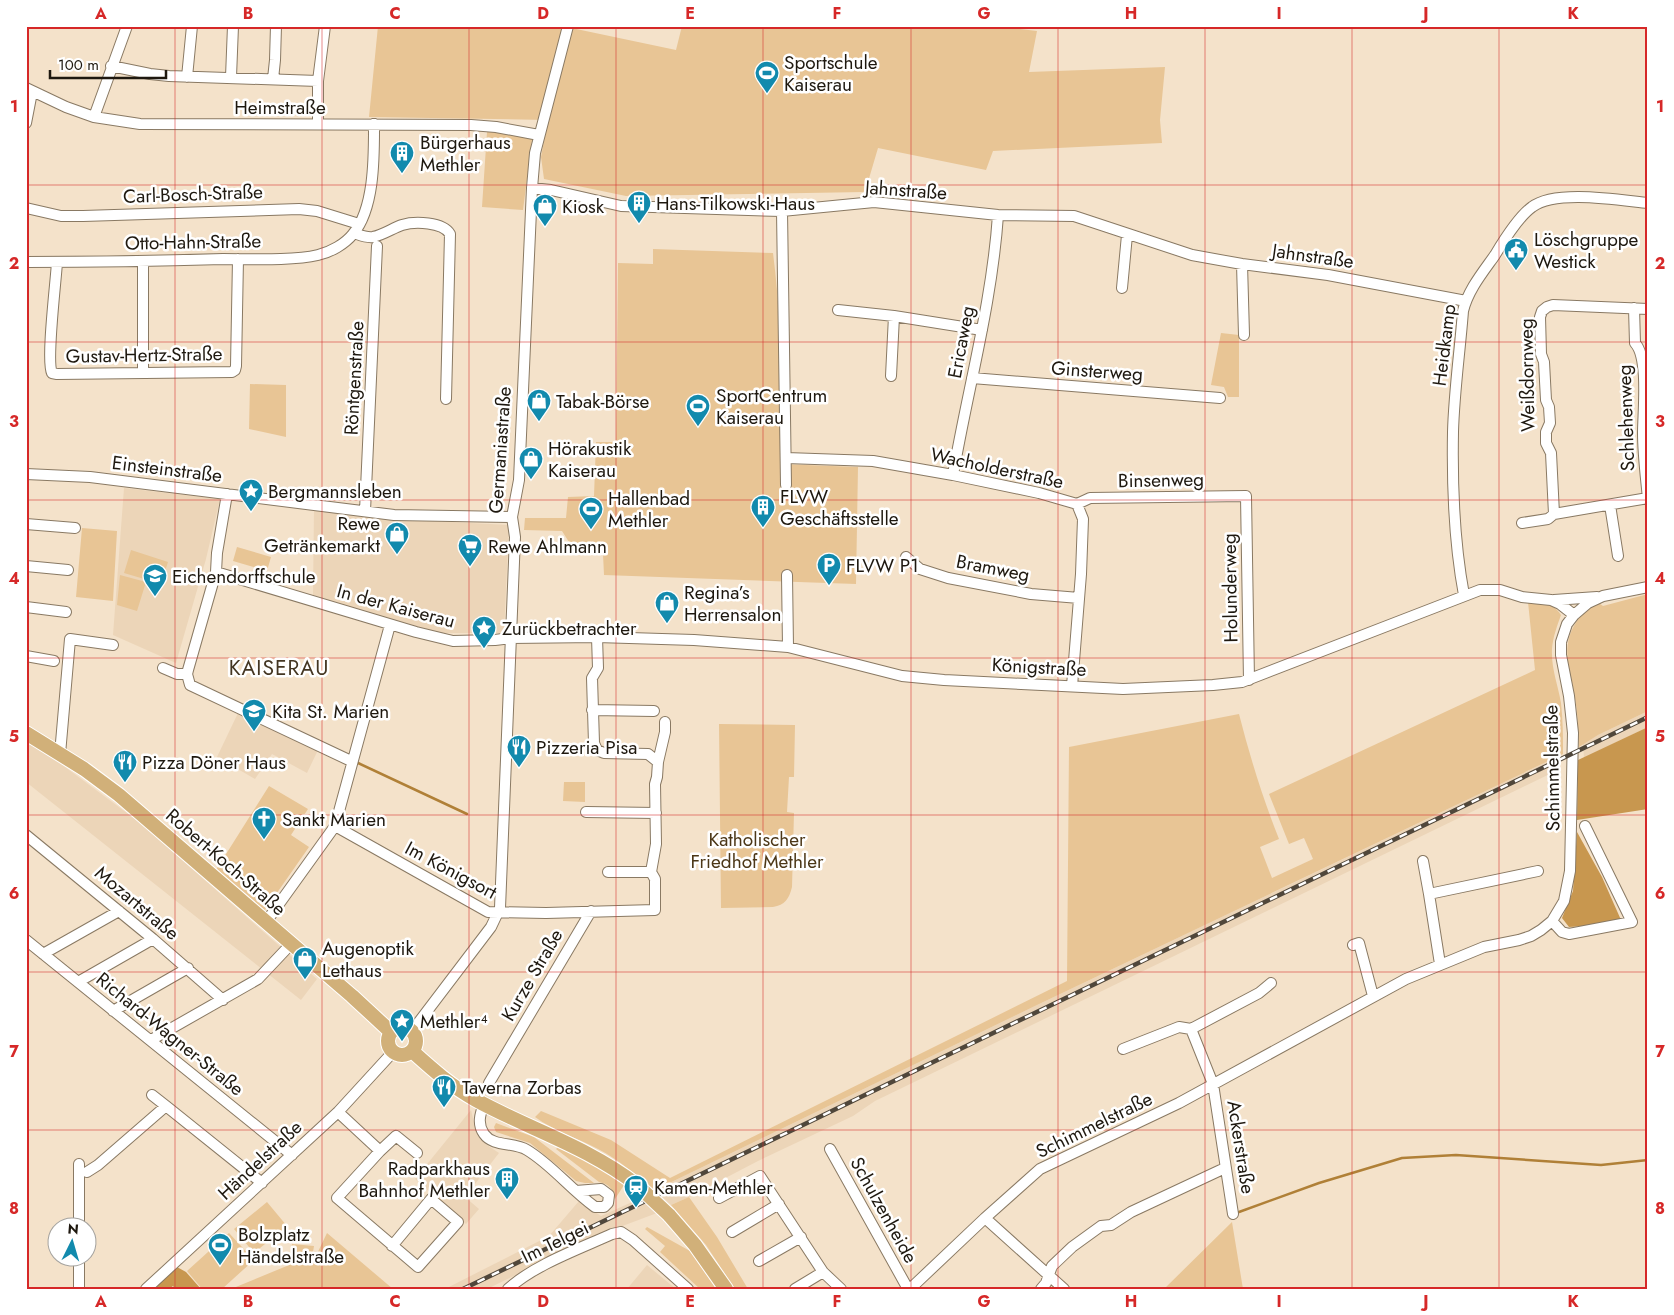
<svg xmlns="http://www.w3.org/2000/svg" width="1674" height="1315" font-family="Jost,sans-serif">
	<style>
		.built { fill: #ecd5b8 }
		.green { fill: #e8c595 }
		.forest { fill: #c8974f }
		.lines { fill: none; stroke-linecap: round; stroke-linejoin: round }
		.stream { stroke: #b08037; stroke-width: 2.5 }
		.minor-casing { stroke: #897963; stroke-width: 12 }
		.major-casing { stroke: #fff; stroke-width: 16 }
		.minor { stroke: #fff; stroke-width: 10 }
		.major { stroke: #d1b079; stroke-width: 14 }
		.rail-casing { stroke: #50473b; stroke-width: 4.5 }
		.rail { stroke: #fff; stroke-width: 2.5; stroke-dasharray: 8; stroke-linecap: butt }
		.major-bridge-casing { stroke: #fff; stroke-width: 16; stroke-linecap: butt }
		.major-bridge { stroke: #d1b079; stroke-width: 14 }
		.grid { fill: none; stroke: #d62828; stroke-width: 1; stroke-opacity: 0.55 }
		.labels { text-anchor: middle; dominant-baseline: central; stroke-width: 5; stroke-linejoin: round; paint-order: stroke }
		.poi-label { font-size: 19px; fill: #1e180f; stroke: #fff; text-anchor: start }
		.street-label { font-size: 19px; fill: #1e180f; stroke: #fff }
		.park-label { font-size: 19px; fill: #4c3717; stroke: #fff }
		.quarter-label { font-size: 21px; letter-spacing: 1px; fill: #443622; stroke: #fff }
		.neatline { fill: none; stroke: #d62828; stroke-width: 2 }
		.grid-label { font-size: 16px; text-anchor: middle; font-weight: bold; fill: #d62828 }
	</style>
	<rect width="100%" height="100%" fill="#f4e2ca"/>
	<path class="built" d="M124 488 220 499 206 559 176 663 113 635Z
		M314 508 413 520 509 525 504 633H442L420 630 313 595Z
		M1648 711V727L1584 758 1583 744 1598 735Z
		M238 713 318 750 307 773 272 754 255 779 217 757Z
		M26 742 53 758 139 822 317 979 301 1000 26 782Z
		M1557 757 1558 770 875 1101 853 1116 758 1161 689 1197 671 1205 655 1190 1035 1006Z
		M471 1110 477 1135 487 1145 499 1153 465 1197 479 1209 466 1224 415 1179Z
		M641 1198 657 1213 596 1236 487 1289H445L549 1236 579 1201 601 1216Z
		M647 1265 676 1289H627Z"/>
	<path class="green" d="M378 26H562L676 50 682 26H995L1037 31 1029 72 1165 67 1160 120 1162 143 993 151 986 170 878 148 865 192 626 196 544 179 541 157 548 120 369 117Z
		M487 132 526 133 531 137 532 140 523 210 482 207Z
		M653 249 773 253C782 323 782 394 780 464L858 467 856 584 604 575 603 554 576 553 562 531 524 530 525 518H566L568 497 594 496 596 442H616L618 263 653 264Z
		M1221 333 1239 335V397H1228L1224 387 1211 385Z
		M250 384 286 385V437L249 429Z
		M82 528 117 531 113 601 76 597Z
		M237 547 271 557 267 571 233 561Z
		M131 550 168 562 161 584 124 573Z
		M120 575 146 582 137 611 117 605Z
		M1648 594V711L1598 735 1579 747C1578 729 1578 711 1574 693 1573 683 1569 673 1568 663 1564 636 1576 614 1599 603L1603 606Z
		M1528 602C1543 604 1552 601 1561 615 1557 626 1553 637 1552 649 1551 668 1558 685 1561 703 1563 720 1563 737 1563 754L1035 1006 655 1190C637 1176 619 1160 598 1149 577 1138 554 1131 535 1117L541 1111 611 1140 670 1178 1067 981 1069 747 1239 714C1250 757 1263 799 1279 839L1260 847 1272 878 1313 859 1304 838 1289 844 1269 794 1535 670Z
		M719 724 795 725 794 777H789L787 812 794 813 792 887C789 899 785 905 773 907L721 908Z
		M564 782H585V802L563 801Z
		M269 786 308 809 291 835 309 847 265 910 216 870Z
		M496 1123 534 1137 594 1183H585L576 1181 530 1143 496 1132 494 1127Z
		M558 1147 591 1163 624 1185 615 1199C613 1189 609 1184 599 1182L556 1149Z
		M689 1197 717 1237 748 1289H735L706 1245 671 1205Z
		M267 1202 287 1226 254 1253 234 1229Z
		M1232 1222 1243 1289H1164Z
		M647 1227 690 1251 716 1289H700L660 1252 665 1246 645 1229Z
		M229 1233 254 1260 222 1289H202L187 1271Z
		M327 1233 393 1289H231L294 1263 314 1260Z
		M292 1244 314 1246 312 1258 291 1256Z"/>
	<path class="forest" d="M1648 727V809L1577 820 1578 760Z
		M1577 832 1602 877 1621 920 1585 926 1569 927 1562 918 1573 891Z
		M177 1267 186 1272 201 1289H175L173 1286 169 1289H153Z"/>
	<g class="lines">
		<path class="stream" d="M356 762 467 814
			M1239 1212 1319 1183 1402 1158 1456 1155 1601 1165 1648 1160"/>
		<defs>
			<path id="minor" d="M111 66 150 74 169 76 318 81
				M187 77 192 26
				M231 77 233 26
				M273 79 275 60 276 26
				M26 88 66 107 94 117 140 124 471 125 496 127 539 135
				M94 117 127 26
				M26 123 32 92
				M318 124V81L325 26
				M532 188 551 190 621 206 782 211 874 202 998 215 1074 216 1192 255 1242 264 1328 275 1466 301
				M26 208 61 216H83L299 209 317 211 359 224
				M782 211 786 485
				M354 233C360 235 366 238 373 237 383 235 393 228 402 225 415 221 443 222 450 234L446 399
				M26 262C92 262 158 261 223 259 250 259 293 261 318 255 331 252 345 244 353 234 375 208 374 155 374 124
				M57 262C56 281 46 361 52 373L57 374 232 372 235 370 236 366 238 259
				M1242 264 1244 335
				M1122 288 1127 235
				M1634 308 1635 343C1649 358 1643 412 1643 433 1643 455 1646 477 1648 499
				M1648 309 1553 305 1547 307 1542 311 1540 317 1541 354 1544 362 1546 400 1549 407 1550 423 1546 432V443L1551 453 1554 514 1648 498
				M838 310 894 316 982 330
				M143 373V261
				M891 376 894 316
				M972 378 1220 398
				M786 458 873 461 953 475 1039 493 1077 504 1083 519 1081 574 1072 686
				M26 474 90 477 394 515 512 517
				M953 475C968 388 992 303 998 215
				M1077 504 1090 498 1246 496 1249 680
				M1610 505 1618 556
				M365 511 377 246
				M1522 523 1548 519 1554 514
				M26 524 75 528
				M906 557 920 569 948 578 1031 594 1079 598
				M26 566 68 570
				M216 572 416 632 453 641 495 640 511 638 597 637 694 640 788 647 902 676 944 680 1123 689 1213 685 1242 682 1480 590H1500L1522 597 1551 600 1560 604 1574 615
				M787 575 788 647
				M1464 595C1454 542 1452 487 1453 432 1454 392 1460 351 1463 311 1468 290 1483 272 1495 255 1504 240 1518 217 1532 207 1555 189 1619 200 1648 203
				M1554 600 1597 597
				M26 607 66 612
				M26 656 54 661
				M163 668 177 674H187L188 670 216 572 217 553 227 494
				M187 674 190 685 351 761
				M592 710 654 711
				M60 754 70 639 113 645
				M658 762 665 732V722
				M586 812 656 813
				M335 826 488 912 546 913 655 910V879L651 872 656 844 655 784 657 777 658 762 648 754 604 753 597 750 594 743 592 678 598 668 597 637
				M26 835 153 939 223 1000
				M1423 861 1429 894
				M608 872H651
				M1552 921 1562 932 1569 934 1632 922 1585 826
				M266 922 335 826 390 625
				M26 940 292 1155
				M1353 945 1359 943 1373 996
				M43 954 119 911
				M1440 964 1429 894 1538 871
				M78 982 153 939
				M113 1011 188 968
				M412 1031 491 927 500 908 515 537 512 517 519 480 532 188 535 153 568 26
				M151 1040 258 979 291 944
				M1123 1049 1179 1027 1191 1029
				M489 1083 591 911
				M152 1095 166 1106
				M484 1104C480 1114 477 1124 484 1134 493 1147 514 1142 527 1150 552 1165 571 1190 595 1207H604L608 1203 609 1195 601 1189 576 1191
				M338 1112 380 1151 337 1198 418 1267 458 1222 431 1199 392 1246
				M830 1149 908 1289
				M380 1151 396 1136 417 1153
				M79 1164V1228
				M87 1172 98 1165 166 1106 262 1183
				M719 1198 760 1176 823 1272 841 1289
				M1233 1214 1213 1084 1191 1029 1259 993 1271 983
				M985 1218 1064 1289
				M732 1232 779 1204
				M79 1258V1289
				M759 1261 801 1237
				M146 1289 338 1112 393 1052
				M508 1289C534 1265 579 1249 612 1234L621 1232 633 1240 688 1289
				M795 1289 823 1272
				M910 1289 985 1218 1040 1169 1179 1103 1406 979 1484 947 1519 940 1531 936 1541 930 1552 921 1564 901 1570 871 1573 733 1569 696 1561 655V642L1567 624 1574 615 1588 603 1603 596 1648 587
				M1041 1289 1046 1283 1052 1266 1072 1247 1101 1226 1111 1225 1131 1212 1225 1168"/>
			<path id="major" d="M26 733 84 769 119 795 352 996 391 1032
				M388 1041a14 14 0 1 1 28 0a14 14 0 1 1-28 0Z
				M412 1051C432 1069 452 1087 476 1100 529 1129 588 1147 637 1185
				M669 1215 695 1245 726 1289"/>
		</defs>
		<use href="#minor" class="minor-casing"/>
		<use href="#major" class="major-casing"/>
		<use href="#minor" class="minor"/>
		<use href="#major" class="major"/>
		<defs>
			<path id="rail" d="M463 1289 1648 717"/>
		</defs>
		<use href="#rail" class="rail-casing"/>
		<use href="#rail" class="rail"/>
		<defs>
			<path id="major-bridge" d="M637 1185 669 1215"/>
		</defs>
		<use href="#major-bridge" class="major-bridge-casing"/>
		<use href="#major-bridge" class="major-bridge"/>
	</g>
	<path class="grid" d="M175 26V1289M322 26V1289M469 26V1289M616 26V1289M763 26V1289M911 26V1289M1058 26V1289M1205 26V1289M1352 26V1289M1499 26V1289M26 185H1648M26 342H1648M26 500H1648M26 658H1648M26 815H1648M26 972H1648M26 1130H1648"/>
	<defs>
		<symbol id="stadium-pin" viewBox="-11 -11 22 30"><path d="M0 17L-7.5 6A9.5 9.5 0 1 1 7.5 6Z" fill="#128aad" stroke="#fff"/><path d="M0-5a6.5 5 0 1 0 0 10a6.5 5 0 1 0 0-10ZM-3.5-1.8h7v3.6h-7Z" fill="#fff"/></symbol>
		<symbol id="building-pin" viewBox="-11 -11 22 30"><path d="M0 17L-7.5 6A9.5 9.5 0 1 1 7.5 6Z" fill="#128aad" stroke="#fff"/><path d="M-4-6H4V6H1V3H-1V6H-4ZM-2.5-4.3h1.7v1.8h-1.7ZM.8-4.3h1.7v1.8H.8ZM-2.5-1h1.7V.8h-1.7ZM.8-1h1.7V.8H.8Z" fill="#fff"/></symbol>
		<symbol id="shop-pin" viewBox="-11 -11 22 30"><path d="M0 17L-7.5 6A9.5 9.5 0 1 1 7.5 6Z" fill="#128aad" stroke="#fff"/><path d="M-5-2.5h2.3a2.7 3.5 0 0 1 5.4 0H5L5.5 6h-11ZM-1.5-2.5h3a1.5 2.3 0 0 0-3 0Z" fill="#fff"/></symbol>
		<symbol id="civic-pin" viewBox="-11 -11 22 30"><path d="M0 17L-7.5 6A9.5 9.5 0 1 1 7.5 6Z" fill="#128aad" stroke="#fff"/><path d="M-.6-6.5H3V-4.5H.6V-3L4-1V1h2V6H-6V1h2V-1L-.6-3ZM-1.2 2.5V6h2.4V2.5Z" fill="#fff"/></symbol>
		<symbol id="sight-pin" viewBox="-11 -11 22 30"><path d="M0 17L-7.5 6A9.5 9.5 0 1 1 7.5 6Z" fill="#128aad" stroke="#fff"/><path d="M0-6L1.8-2.2L6-1.7L2.9 1.2L3.7 5.4L0 3.3L-3.7 5.4L-2.9 1.2L-6-1.7L-1.8-2.2Z" fill="#fff"/></symbol>
		<symbol id="supermarket-pin" viewBox="-11 -11 22 30"><path d="M0 17L-7.5 6A9.5 9.5 0 1 1 7.5 6Z" fill="#128aad" stroke="#fff"/><path d="M-6-5.5h2.5l.6 2H6L4.5 2H-2.5L-4.4-4H-6ZM-1.5 3.2a1.3 1.3 0 1 0 .1 0ZM3 3.2a1.3 1.3 0 1 0 .1 0Z" fill="#fff"/></symbol>
		<symbol id="parking-pin" viewBox="-11 -11 22 30"><path d="M0 17L-7.5 6A9.5 9.5 0 1 1 7.5 6Z" fill="#128aad" stroke="#fff"/><path d="M-3.5-5.5H1a3.5 3.5 0 0 1 0 7H-1V5.5H-3.5ZM-1-3.4V-.6H.8a1.4 1.4 0 0 0 0-2.8Z" fill="#fff"/></symbol>
		<symbol id="school-pin" viewBox="-11 -11 22 30"><path d="M0 17L-7.5 6A9.5 9.5 0 1 1 7.5 6Z" fill="#128aad" stroke="#fff"/><path d="M0-5L7-2L0 1L-7-2ZM-4 1L0 2.5L4 1V4Q0 6-4 4Z" fill="#fff"/></symbol>
		<symbol id="restaurant-pin" viewBox="-11 -11 22 30"><path d="M0 17L-7.5 6A9.5 9.5 0 1 1 7.5 6Z" fill="#128aad" stroke="#fff"/><path d="M-5-6h1v4h1v-4h1v4h1v-4h1v5L-1.5 .5V6h-2V.5L-5-1ZM5-6V6H3V1.5H1.5Q1.5-4 5-6Z" fill="#fff"/></symbol>
		<symbol id="church-pin" viewBox="-11 -11 22 30"><path d="M0 17L-7.5 6A9.5 9.5 0 1 1 7.5 6Z" fill="#128aad" stroke="#fff"/><path d="M-1.2-6h2.4v3.5h3.3v2.4h-3.3V6h-2.4V-.1h-3.3v-2.4h3.3Z" fill="#fff"/></symbol>
		<symbol id="station-pin" viewBox="-11 -11 22 30"><path d="M0 17L-7.5 6A9.5 9.5 0 1 1 7.5 6Z" fill="#128aad" stroke="#fff"/><path d="M-3-6H3Q5-6 5-4V2Q5 4 3 4L4.5 6H3L1.5 4h-3L-3 6H-4.5L-3 4Q-5 4-5 2V-4Q-5-6-3-6ZM-3.5-4v3h7v-3ZM-3.5 1v1.5H-2V1ZM2 1v1.5H3.5V1Z" fill="#fff"/></symbol>
	</defs>
	<g fill-rule="evenodd">
		<use href="#stadium-pin" x="753" y="59" width="28" height="38"/>
		<use href="#building-pin" x="388" y="139" width="28" height="38"/>
		<use href="#building-pin" x="625" y="189" width="28" height="38"/>
		<use href="#shop-pin" x="531" y="192" width="28" height="38"/>
		<use href="#civic-pin" x="1502" y="236" width="28" height="38"/>
		<use href="#shop-pin" x="525" y="387" width="28" height="38"/>
		<use href="#stadium-pin" x="684" y="392" width="28" height="38"/>
		<use href="#shop-pin" x="517" y="445" width="28" height="38"/>
		<use href="#sight-pin" x="237" y="477" width="28" height="38"/>
		<use href="#building-pin" x="749" y="493" width="28" height="38"/>
		<use href="#stadium-pin" x="577" y="495" width="28" height="38"/>
		<use href="#shop-pin" x="383" y="520" width="28" height="38"/>
		<use href="#supermarket-pin" x="456" y="532" width="28" height="38"/>
		<use href="#parking-pin" x="815" y="551" width="28" height="38"/>
		<use href="#school-pin" x="141" y="562" width="28" height="38"/>
		<use href="#shop-pin" x="653" y="589" width="28" height="38"/>
		<use href="#sight-pin" x="470" y="614" width="28" height="38"/>
		<use href="#school-pin" x="240" y="697" width="28" height="38"/>
		<use href="#restaurant-pin" x="505" y="733" width="28" height="38"/>
		<use href="#restaurant-pin" x="111" y="748" width="28" height="38"/>
		<use href="#church-pin" x="250" y="805" width="28" height="38"/>
		<use href="#shop-pin" x="291" y="945" width="28" height="38"/>
		<use href="#sight-pin" x="388" y="1007" width="28" height="38"/>
		<use href="#restaurant-pin" x="430" y="1073" width="28" height="38"/>
		<use href="#building-pin" x="493" y="1165" width="28" height="38"/>
		<use href="#station-pin" x="622" y="1173" width="28" height="38"/>
		<use href="#stadium-pin" x="206" y="1231" width="28" height="38"/>
	</g>
	<g class="labels">
		<g class="poi-label">
			<text x="784" y="62">Sportschule<tspan x="784" dy="22">Kaiserau</tspan></text>
			<text x="420" y="142">Bürgerhaus<tspan x="420" dy="22">Methler</tspan></text>
			<text x="656" y="203">Hans-Tilkowski-Haus</text>
			<text x="562" y="206">Kiosk</text>
			<text x="1534" y="239">Löschgruppe<tspan x="1534" dy="22">Westick</tspan></text>
			<text x="716" y="395">SportCentrum<tspan x="716" dy="22">Kaiserau</tspan></text>
			<text x="556" y="401">Tabak-Börse</text>
			<text x="548" y="448">Hörakustik<tspan x="548" dy="22">Kaiserau</tspan></text>
			<text x="268" y="491">Bergmannsleben</text>
			<text x="780" y="496">FLVW<tspan x="780" dy="22">Geschäftsstelle</tspan></text>
			<text x="608" y="498">Hallenbad<tspan x="608" dy="22">Methler</tspan></text>
			<text x="380" y="523" text-anchor="end">Rewe<tspan x="380" dy="22">Getränkemarkt</tspan></text>
			<text x="488" y="546">Rewe Ahlmann</text>
			<text x="846" y="565">FLVW P1</text>
			<text x="172" y="576">Eichendorffschule</text>
			<text x="684" y="592">Regina’s<tspan x="684" dy="22">Herrensalon</tspan></text>
			<text x="502" y="628">Zurückbetrachter</text>
			<text x="272" y="711">Kita St. Marien</text>
			<text x="536" y="747">Pizzeria Pisa</text>
			<text x="142" y="762">Pizza Döner Haus</text>
			<text x="282" y="819">Sankt Marien</text>
			<text x="322" y="948">Augenoptik<tspan x="322" dy="22">Lethaus</tspan></text>
			<text x="420" y="1021">Methler⁴</text>
			<text x="462" y="1087">Taverna Zorbas</text>
			<text x="490" y="1168" text-anchor="end">Radparkhaus<tspan x="490" dy="22">Bahnhof Methler</tspan></text>
			<text x="654" y="1187">Kamen-Methler</text>
			<text x="238" y="1234">Bolzplatz<tspan x="238" dy="22">Händelstraße</tspan></text>
		</g>
		<g class="street-label">
			<text x="280" y="107">Heimstraße</text>
			<text transform="translate(906 190) rotate(4)">Jahnstraße</text>
			<text transform="translate(193 194) rotate(-2)">Carl-Bosch-Straße</text>
			<text transform="translate(193 242) rotate(-1)">Otto-Hahn-Straße</text>
			<text transform="translate(1313 256) rotate(8)">Jahnstraße</text>
			<text transform="translate(961 342) rotate(-79)">Ericaweg</text>
			<text transform="translate(1444 345) rotate(-83)">Heidkamp</text>
			<text transform="translate(144 355) rotate(-1)">Gustav-Hertz-Straße</text>
			<text transform="translate(1097 371) rotate(4)">Ginsterweg</text>
			<text transform="translate(1527 375) rotate(-91)">Weißdornweg</text>
			<text transform="translate(354 378) rotate(-87)">Röntgenstraße</text>
			<text transform="translate(1626 418) rotate(-92)">Schlehenweg</text>
			<text transform="translate(500 450) rotate(-86)">Germaniastraße</text>
			<text transform="translate(997 468) rotate(12)">Wacholderstraße</text>
			<text transform="translate(167 469) rotate(7)">Einsteinstraße</text>
			<text transform="translate(1161 480) rotate(-1)">Binsenweg</text>
			<text transform="translate(993 568) rotate(11)">Bramweg</text>
			<text transform="translate(1230 588) rotate(-91)">Holunderweg</text>
			<text transform="translate(396 606) rotate(15)">In der Kaiserau</text>
			<text transform="translate(1039 667) rotate(3)">Königstraße</text>
			<text transform="translate(1552 768) rotate(-91)">Schimmelstraße</text>
			<text transform="translate(226 862) rotate(41)">Robert-Koch-Straße</text>
			<text transform="translate(451 870) rotate(28)">Im Königsort</text>
			<text transform="translate(137 903) rotate(40)">Mozartstraße</text>
			<text transform="translate(532 975) rotate(-60)">Kurze Straße</text>
			<text transform="translate(170 1034) rotate(39)">Richard-Wagner-Straße</text>
			<text transform="translate(1094 1125) rotate(-26)">Schimmelstraße</text>
			<text transform="translate(1241 1147) rotate(81)">Ackerstraße</text>
			<text transform="translate(260 1160) rotate(-43)">Händelstraße</text>
			<text transform="translate(884 1210) rotate(61)">Schulzenheide</text>
			<text transform="translate(555 1242) rotate(-26)">Im Telgei</text>
		</g>
		<g class="park-label">
			<text x="757" y="839">Katholischer<tspan x="757" dy="22">Friedhof Methler</tspan></text>
		</g>
		<g class="quarter-label">
			<text x="279" y="668">KAISERAU</text>
		</g>
	</g>
	<rect width="1674" height="1315" fill="none" stroke="#ffffff" stroke-width="55"/>
	<g transform="translate(72 1242) rotate(5)"><circle r="24" fill="#ffffff" stroke="#a5a39f"/>
	<path d="M0-4L9 19L0 12L-9 19Z" fill="#128aad"/>
	<text y="-8" font-size="14" font-weight="bold" text-anchor="middle" fill="#1e180f">N</text>
	</g>
	<path d="M50 70v8h116v-8" fill="none" stroke="#1e180f" stroke-width="2.5"/>
	<text x="58" y="70" font-size="15" fill="#1e180f" stroke="#ffffff" stroke-width="4" paint-order="stroke">100 m</text>
	<rect x="28" y="28" width="1618" height="1260" class="neatline"/>
	<g class="grid-label">
		<text x="101" y="19">A</text>
		<text x="248" y="19">B</text>
		<text x="395" y="19">C</text>
		<text x="543" y="19">D</text>
		<text x="690" y="19">E</text>
		<text x="837" y="19">F</text>
		<text x="984" y="19">G</text>
		<text x="1131" y="19">H</text>
		<text x="1279" y="19">I</text>
		<text x="1426" y="19">J</text>
		<text x="1573" y="19">K</text>
		<text x="14" y="112">1</text>
		<text x="1660" y="112">1</text>
		<text x="14" y="269">2</text>
		<text x="1660" y="269">2</text>
		<text x="14" y="427">3</text>
		<text x="1660" y="427">3</text>
		<text x="14" y="584">4</text>
		<text x="1660" y="584">4</text>
		<text x="14" y="742">5</text>
		<text x="1660" y="742">5</text>
		<text x="14" y="899">6</text>
		<text x="1660" y="899">6</text>
		<text x="14" y="1057">7</text>
		<text x="1660" y="1057">7</text>
		<text x="14" y="1214">8</text>
		<text x="1660" y="1214">8</text>
		<text x="101" y="1307">A</text>
		<text x="248" y="1307">B</text>
		<text x="395" y="1307">C</text>
		<text x="543" y="1307">D</text>
		<text x="690" y="1307">E</text>
		<text x="837" y="1307">F</text>
		<text x="984" y="1307">G</text>
		<text x="1131" y="1307">H</text>
		<text x="1279" y="1307">I</text>
		<text x="1426" y="1307">J</text>
		<text x="1573" y="1307">K</text>
	</g>
</svg>
